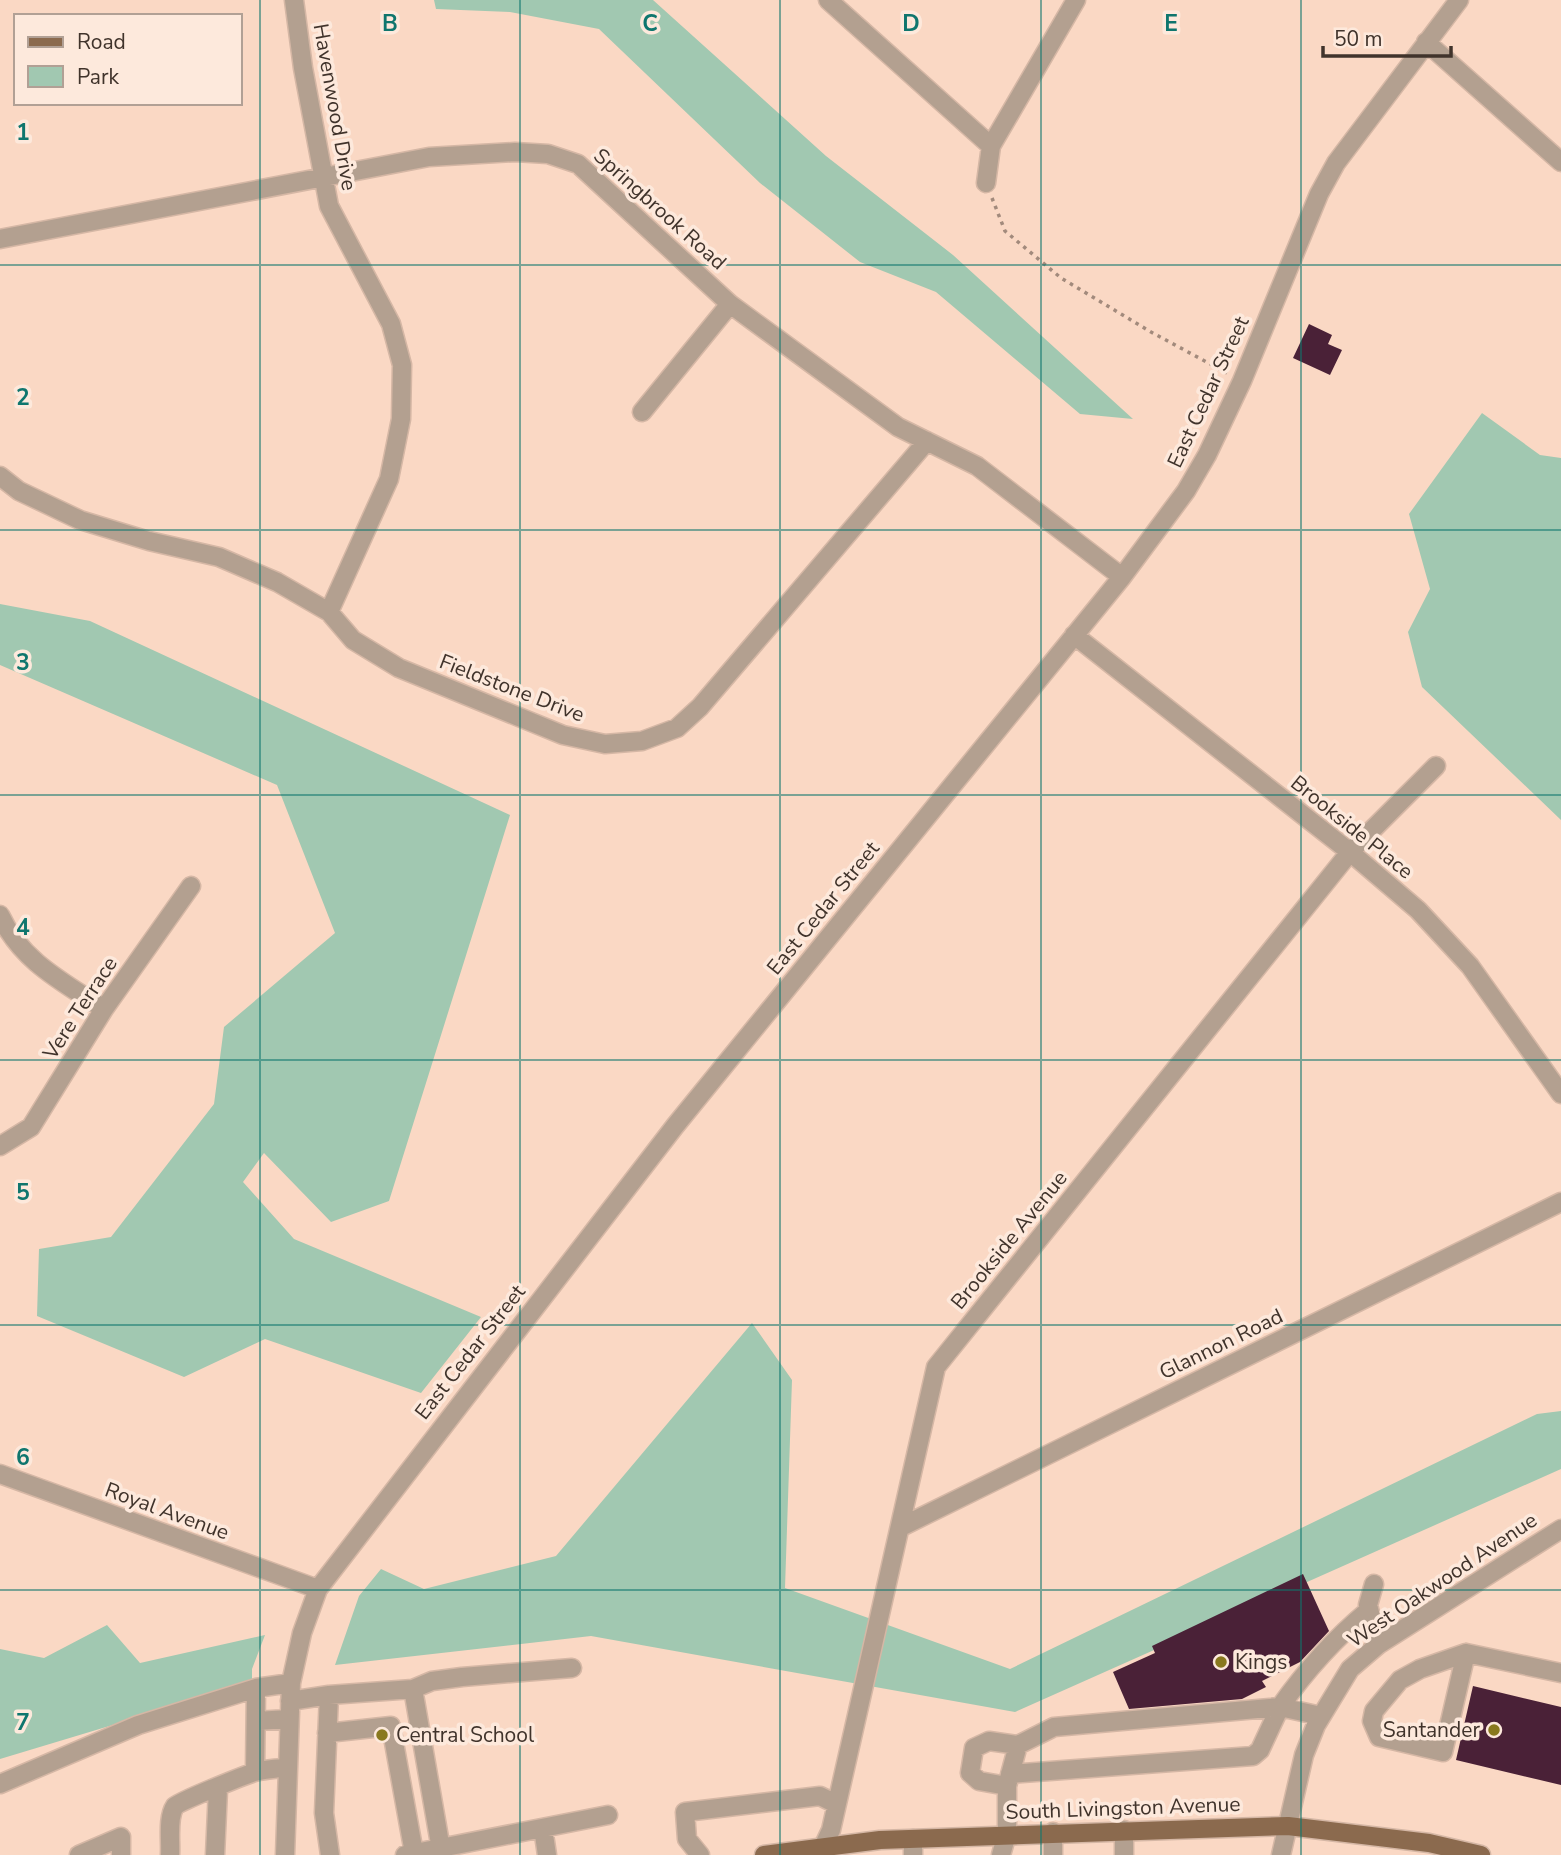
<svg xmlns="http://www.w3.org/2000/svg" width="1561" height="1855" font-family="'Nunito Sans',sans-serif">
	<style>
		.green { fill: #a1c8b1 }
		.building { fill: #4a2137 }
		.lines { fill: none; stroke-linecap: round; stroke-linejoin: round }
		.minor-casing { stroke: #d5b7a5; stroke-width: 21 }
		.major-casing { stroke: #d5b7a5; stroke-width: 21 }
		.path { stroke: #a28a7c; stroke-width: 3.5; stroke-dasharray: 3.5 5; stroke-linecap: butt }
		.minor { stroke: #b3a090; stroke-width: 18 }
		.major { stroke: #8b6a4e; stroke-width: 18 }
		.grid { fill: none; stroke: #0f766e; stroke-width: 2; stroke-opacity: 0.55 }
		.poi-dot { fill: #89791e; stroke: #fde9dc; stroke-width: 2.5 }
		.labels { text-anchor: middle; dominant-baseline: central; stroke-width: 7; stroke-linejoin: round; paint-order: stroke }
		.street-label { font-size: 21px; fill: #40332b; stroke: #fde9dc }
		.poi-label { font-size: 21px; fill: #40332b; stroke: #fde9dc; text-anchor: start }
		.grid-label { font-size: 23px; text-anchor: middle; font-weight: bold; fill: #0f766e; stroke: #fde9dc; stroke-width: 7; stroke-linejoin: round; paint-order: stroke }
	</style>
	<rect width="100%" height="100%" fill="#fad8c4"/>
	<path class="green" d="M434 0H653L826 156 953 255 1133 419 1080 414 936 292 860 262 760 183 599 29 510 12 436 9Z
		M1482 413 1540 455 1561 458V820L1422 687 1408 632 1430 589 1409 514Z
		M0 604 90 621 510 815 389 1201 331 1222 264 1153 243 1182 294 1239 481 1317 421 1393 265 1339 184 1377 37 1316 39 1249 111 1237 214 1104 224 1027 335 933 277 785 0 665Z
		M752 1323 792 1380 785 1588 1010 1669 1537 1414 1561 1411V1469L1015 1712 591 1636 335 1665 359 1596 381 1569 424 1589 556 1556Z
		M107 1625 140 1663 265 1635 252 1669V1683L0 1759V1649L44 1658Z"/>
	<path class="building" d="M1309 324 1332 335 1328 344 1342 350 1330 375 1293 358Z
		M1303 1574 1329 1631 1300 1662 1262 1681 1266 1687 1242 1699 1129 1709 1113 1672 1155 1653 1152 1646Z
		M1473 1686 1561 1707V1785L1456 1760Z"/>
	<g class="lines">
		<defs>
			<path id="minor" d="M294 0 303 68 329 206 391 324 402 365 401 419 389 479 329 612
				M828 0 991 146
				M1426 42 1561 162
				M986 183 991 146 1076 0
				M0 239 429 157 515 152 548 154 578 164 730 304 898 427 977 466 1122 577
				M642 412 730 304
				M0 476 19 491 80 520 149 541 219 557 277 582 329 612 353 640 399 668 563 735 605 744 642 741 677 728 700 707 927 441
				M1074 635 1350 852 1418 910 1470 966 1561 1094
				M0 915C21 961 63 982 104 1009
				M0 1146 31 1127 104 1009 191 886
				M0 1474 318 1589
				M901 1527 1561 1202
				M1374 1584 1368 1605 1378 1645
				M1466 1653 1443 1752 1379 1737 1372 1721 1374 1711 1400 1680 1420 1669 1466 1653 1561 1673
				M256 1688 291 1683
				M413 1689 442 1855
				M329 1695 324 1813 330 1855
				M290 1701 329 1695 413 1689 432 1681 462 1677 572 1668
				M1321 1716 1280 1707C1306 1670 1334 1639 1369 1610
				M256 1721 289 1719
				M327 1733 391 1726 414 1853
				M1010 1774 1253 1756 1260 1750 1280 1707 1054 1727 1018 1745
				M0 1784 138 1725 256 1688 255 1772
				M543 1828 547 1855
				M913 1839V1855
				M823 1847 831 1830 936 1367 1350 852 1436 766
				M79 1855 121 1837V1855
				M170 1855C171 1841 167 1818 175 1806 178 1802 245 1775 255 1772 265 1769 277 1769 288 1767
				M215 1855 218 1789
				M285 1855 291 1683 302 1633 318 1589 675 1126 1122 577 1186 491 1207 455 1242 381 1319 194 1336 163 1459 0
				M405 1855 608 1815
				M700 1855 687 1839 685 1812 820 1796 836 1804
				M1001 1855 1007 1834V1786L1018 1745 989 1741 974 1748 970 1773 979 1781 1007 1786
				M1053 1855V1832
				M1124 1855V1830
				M1281 1855 1304 1755 1316 1725 1350 1669 1378 1645 1561 1529"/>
			<path id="major" d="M764 1855 880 1840 1288 1826 1429 1843 1481 1855"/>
		</defs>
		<use href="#minor" class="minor-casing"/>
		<use href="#major" class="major-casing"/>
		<path class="path" d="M992 198 1005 231 1061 278 1151 332 1227 373"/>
		<use href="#minor" class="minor"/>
		<use href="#major" class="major"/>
	</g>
	<path class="grid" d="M260 0V1855M520 0V1855M780 0V1855M1041 0V1855M1301 0V1855M0 265H1561M0 530H1561M0 795H1561M0 1060H1561M0 1325H1561M0 1590H1561"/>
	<g class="poi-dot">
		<circle cx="1221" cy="1662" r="7"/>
		<circle cx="1494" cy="1730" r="7"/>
		<circle cx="382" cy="1735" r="7"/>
	</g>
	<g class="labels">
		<g class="street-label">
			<text transform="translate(335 107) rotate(80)">Havenwood Drive</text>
			<text transform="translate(660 209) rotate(42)">Springbrook Road</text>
			<text transform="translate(1208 392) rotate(-65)">East Cedar Street</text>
			<text transform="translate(512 688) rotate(21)">Fieldstone Drive</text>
			<text transform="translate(1352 827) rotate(39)">Brookside Place</text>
			<text transform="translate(823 908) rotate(-51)">East Cedar Street</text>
			<text transform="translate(80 1008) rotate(-57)">Vere Terrace</text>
			<text transform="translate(1009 1240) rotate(-51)">Brookside Avenue</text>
			<text transform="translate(1221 1344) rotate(-26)">Glannon Road</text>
			<text transform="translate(470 1352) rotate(-52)">East Cedar Street</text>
			<text transform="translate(167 1511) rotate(20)">Royal Avenue</text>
			<text transform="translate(1442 1580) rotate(-34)">West Oakwood Avenue</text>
			<text transform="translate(1123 1808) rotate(-2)">South Livingston Avenue</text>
		</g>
		<g class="poi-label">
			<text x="1235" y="1662">Kings</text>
			<text x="1480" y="1730" text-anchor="end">Santander</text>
			<text x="396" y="1735">Central School</text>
		</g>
	</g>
	<g class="grid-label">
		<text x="390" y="31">B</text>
		<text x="650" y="31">C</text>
		<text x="911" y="31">D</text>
		<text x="1171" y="31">E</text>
		<text x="23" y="140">1</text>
		<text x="23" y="405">2</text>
		<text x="23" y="670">3</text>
		<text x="23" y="935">4</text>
		<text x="23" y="1200">5</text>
		<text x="23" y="1465">6</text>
		<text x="23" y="1730">7</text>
	</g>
	<rect x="14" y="14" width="228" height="91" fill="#fde9dc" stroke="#b1a095" stroke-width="2"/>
	<rect x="28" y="37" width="35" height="10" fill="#8b6a4e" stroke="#b1a095" stroke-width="2"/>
	<text x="77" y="49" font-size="21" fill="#40332b">Road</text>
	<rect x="28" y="66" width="35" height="21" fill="#a1c8b1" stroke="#b1a095" stroke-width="2"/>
	<text x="77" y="84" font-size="21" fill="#40332b">Park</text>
	<path d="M1323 46v10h128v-10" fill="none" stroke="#40332b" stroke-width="3.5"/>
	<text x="1334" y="46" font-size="21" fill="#40332b" stroke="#fde9dc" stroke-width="5" paint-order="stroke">50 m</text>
</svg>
